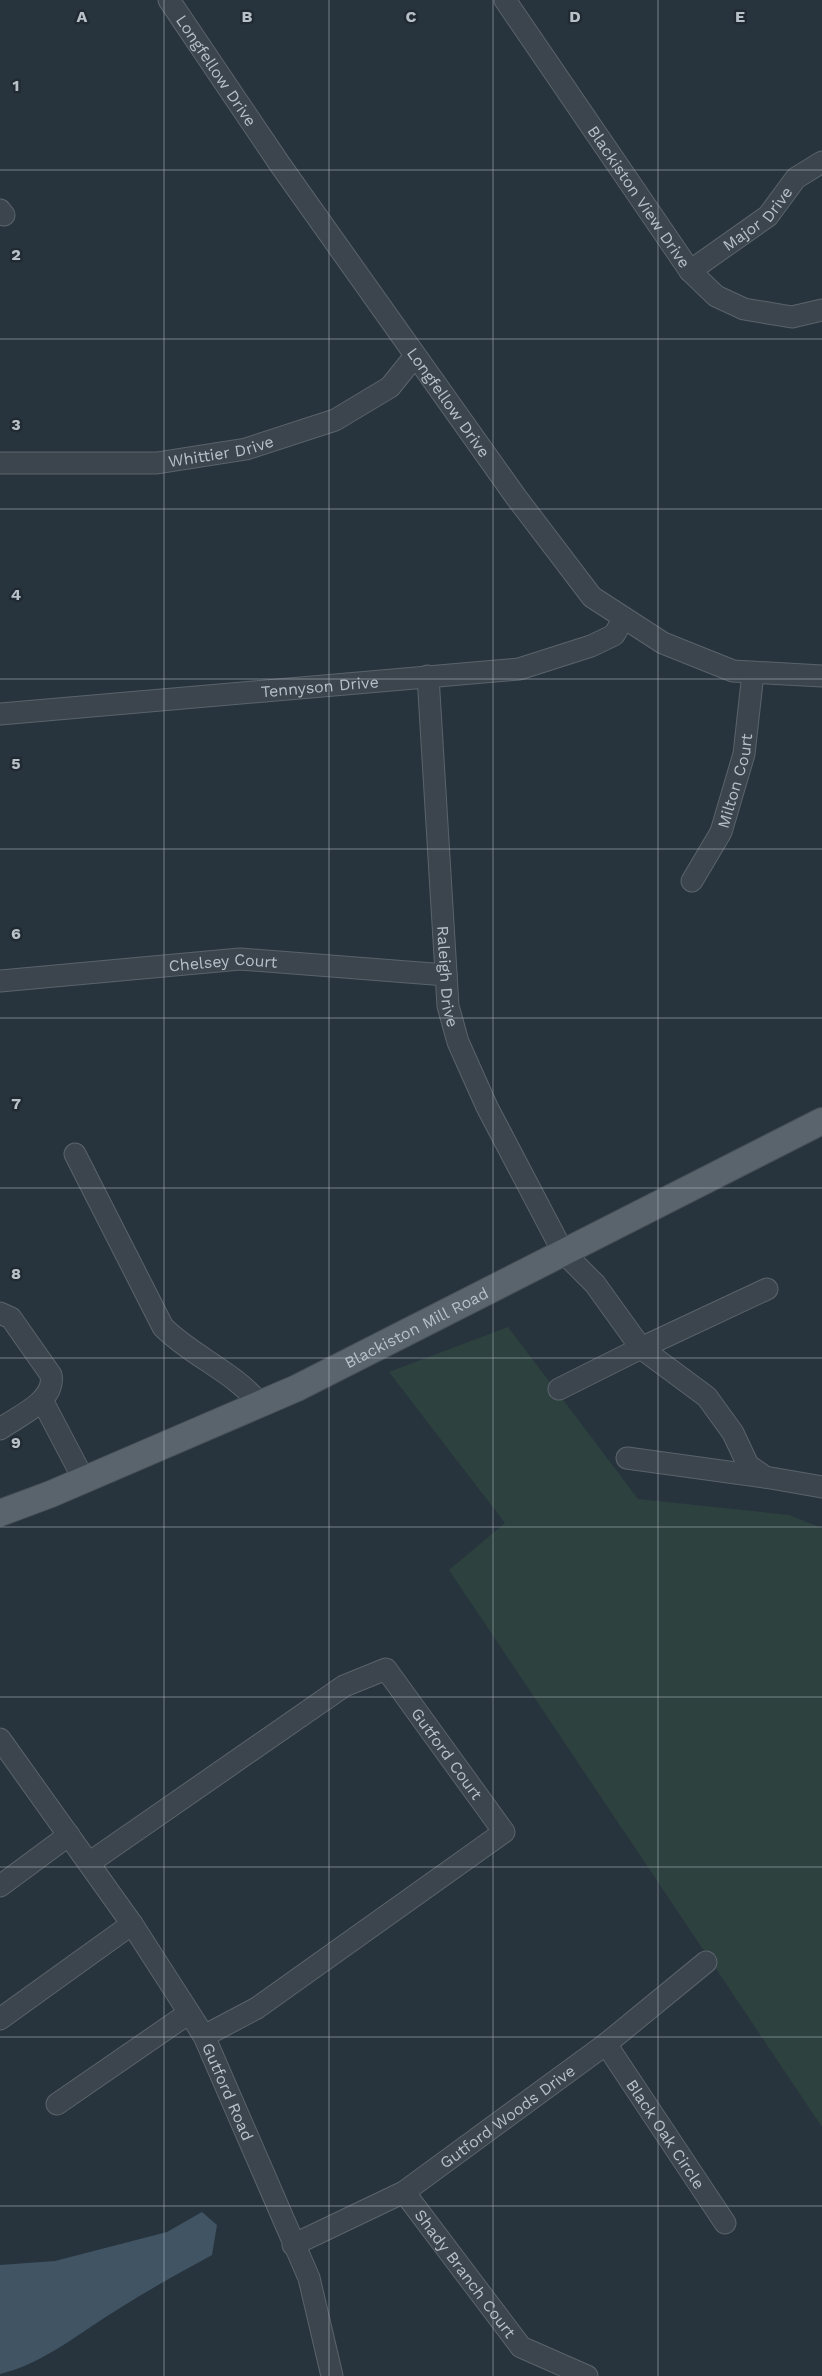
<svg xmlns="http://www.w3.org/2000/svg" width="822" height="2376" font-family="'Work Sans',sans-serif">
	<style>
		.green { fill: #2d423f }
		.water { fill: #405464 }
		.lines { fill: none; stroke-linecap: round; stroke-linejoin: round }
		.minor-casing { stroke: #5a636b; stroke-width: 23 }
		.major-casing { stroke: #485159; stroke-width: 28 }
		.minor { stroke: #3c454d; stroke-width: 21 }
		.major { stroke: #5a646d; stroke-width: 26 }
		.grid { fill: none; stroke: #b8c0c8; stroke-width: 1; stroke-opacity: 0.55 }
		.labels { text-anchor: middle; dominant-baseline: central; stroke-width: 5; stroke-linejoin: round; paint-order: stroke }
		.street-label { font-size: 16px; fill: #b8c0c8; stroke: #212a32 }
		.grid-label { font-size: 16px; text-anchor: middle; font-weight: bold; fill: #b8c0c8; stroke: #212a32; stroke-width: 5; stroke-linejoin: round; paint-order: stroke }
	</style>
	<rect width="100%" height="100%" fill="#28343d"/>
	<path class="green" d="M508 1327 638 1499 789 1515 822 1528V2127L449 1570 505 1523 389 1372Z"/>
	<path class="water" d="M202 2212 217 2225 212 2255C181 2272 150 2289 120 2308 82 2331 43 2364 0 2374V2265L55 2261 167 2232Z"/>
	<g class="lines">
		<defs>
			<g id="minor">
				<path id="s1" d="M169 0 281 166 516 497 592 597 663 643 733 671 822 676"/>
				<path id="s2" d="M505 0 690 271 716 296 744 309 792 317 822 310"/>
				<path d="M0 210 4 215"/>
				<path id="s3" d="M690 271 768 216 796 178 822 162"/>
				<path id="s4" d="M0 463H157L246 449 335 420 390 387 415 356"/>
				<path id="s5" d="M428 676 448 1006 458 1042 487 1107 563 1252 595 1284 641 1348 707 1397 733 1433 748 1465 765 1477 822 1487"/>
				<path id="s6" d="M0 714 519 669 591 646 614 635 624 618"/>
				<path id="s7" d="M692 881 721 832 744 754 753 673"/>
				<path id="s8" d="M0 981 240 959 446 975"/>
				<path d="M75 1154 163 1327C193 1357 233 1371 260 1404"/>
				<path d="M0 1313 11 1318 51 1375C56 1401 18 1416 0 1429"/>
				<path d="M559 1389 641 1348 767 1289"/>
				<path d="M42 1400 84 1480"/>
				<path d="M627 1458 765 1477"/>
				<path id="s9" d="M0 1739 132 1924 204 2036 309 2278 332 2376"/>
				<path id="s10" d="M89 1863 344 1686 386 1669 504 1832 257 2008 204 2036"/>
				<path d="M0 1886 69 1835"/>
				<path d="M0 2019 132 1924"/>
				<path id="s11" d="M606 2044 725 2223"/>
				<path d="M57 2104 189 2013"/>
				<path id="s12" d="M404 2192 521 2347 587 2376"/>
				<path id="s13" d="M293 2245 404 2192 606 2044 706 1962"/>
			</g>
			<g id="major">
				<path id="s14" d="M0 1513 51 1494 297 1388 822 1121"/>
			</g>
		</defs>
		<use href="#minor" class="minor-casing"/>
		<use href="#major" class="major-casing"/>
		<use href="#minor" class="minor"/>
		<use href="#major" class="major"/>
	</g>
	<path class="grid" d="M164 0V2376M329 0V2376M493 0V2376M658 0V2376M0 170H822M0 339H822M0 509H822M0 679H822M0 849H822M0 1018H822M0 1188H822M0 1358H822M0 1527H822M0 1697H822M0 1867H822M0 2037H822M0 2206H822"/>
	<g class="labels">
		<g class="street-label">
			<text stroke="none"><textPath href="#s1" startOffset="85">Longfellow Drive</textPath></text>
			<text stroke="none"><textPath href="#s2" startOffset="238">Blackiston View Drive</textPath></text>
			<text stroke="none"><textPath href="#s3" startOffset="86">Major Drive</textPath></text>
			<text stroke="none"><textPath href="#s1" startOffset="490">Longfellow Drive</textPath></text>
			<text stroke="none"><textPath href="#s4" startOffset="222">Whittier Drive</textPath></text>
			<text stroke="none"><textPath href="#s6" startOffset="321">Tennyson Drive</textPath></text>
			<text stroke="none"><textPath href="#s7" startOffset="110">Milton Court</textPath></text>
			<text stroke="none"><textPath href="#s8" startOffset="224">Chelsey Court</textPath></text>
			<text stroke="none"><textPath href="#s5" startOffset="301">Raleigh Drive</textPath></text>
			<text stroke="none"><textPath href="#s14" startOffset="456">Blackiston Mill Road</textPath></text>
			<text stroke="none"><textPath href="#s10" startOffset="460">Gutford Court</textPath></text>
			<text stroke="none"><textPath href="#s9" startOffset="421">Gutford Road</textPath></text>
			<text stroke="none"><textPath href="#s13" startOffset="251">Gutford Woods Drive</textPath></text>
			<text stroke="none"><textPath href="#s11" startOffset="108">Black Oak Circle</textPath></text>
			<text stroke="none"><textPath href="#s12" startOffset="102">Shady Branch Court</textPath></text>
		</g>
	</g>
	<g class="grid-label">
		<text x="82" y="22">A</text>
		<text x="247" y="22">B</text>
		<text x="411" y="22">C</text>
		<text x="575" y="22">D</text>
		<text x="740" y="22">E</text>
		<text x="16" y="91">1</text>
		<text x="16" y="260">2</text>
		<text x="16" y="430">3</text>
		<text x="16" y="600">4</text>
		<text x="16" y="769">5</text>
		<text x="16" y="939">6</text>
		<text x="16" y="1109">7</text>
		<text x="16" y="1279">8</text>
		<text x="16" y="1448">9</text>
	</g>
</svg>
